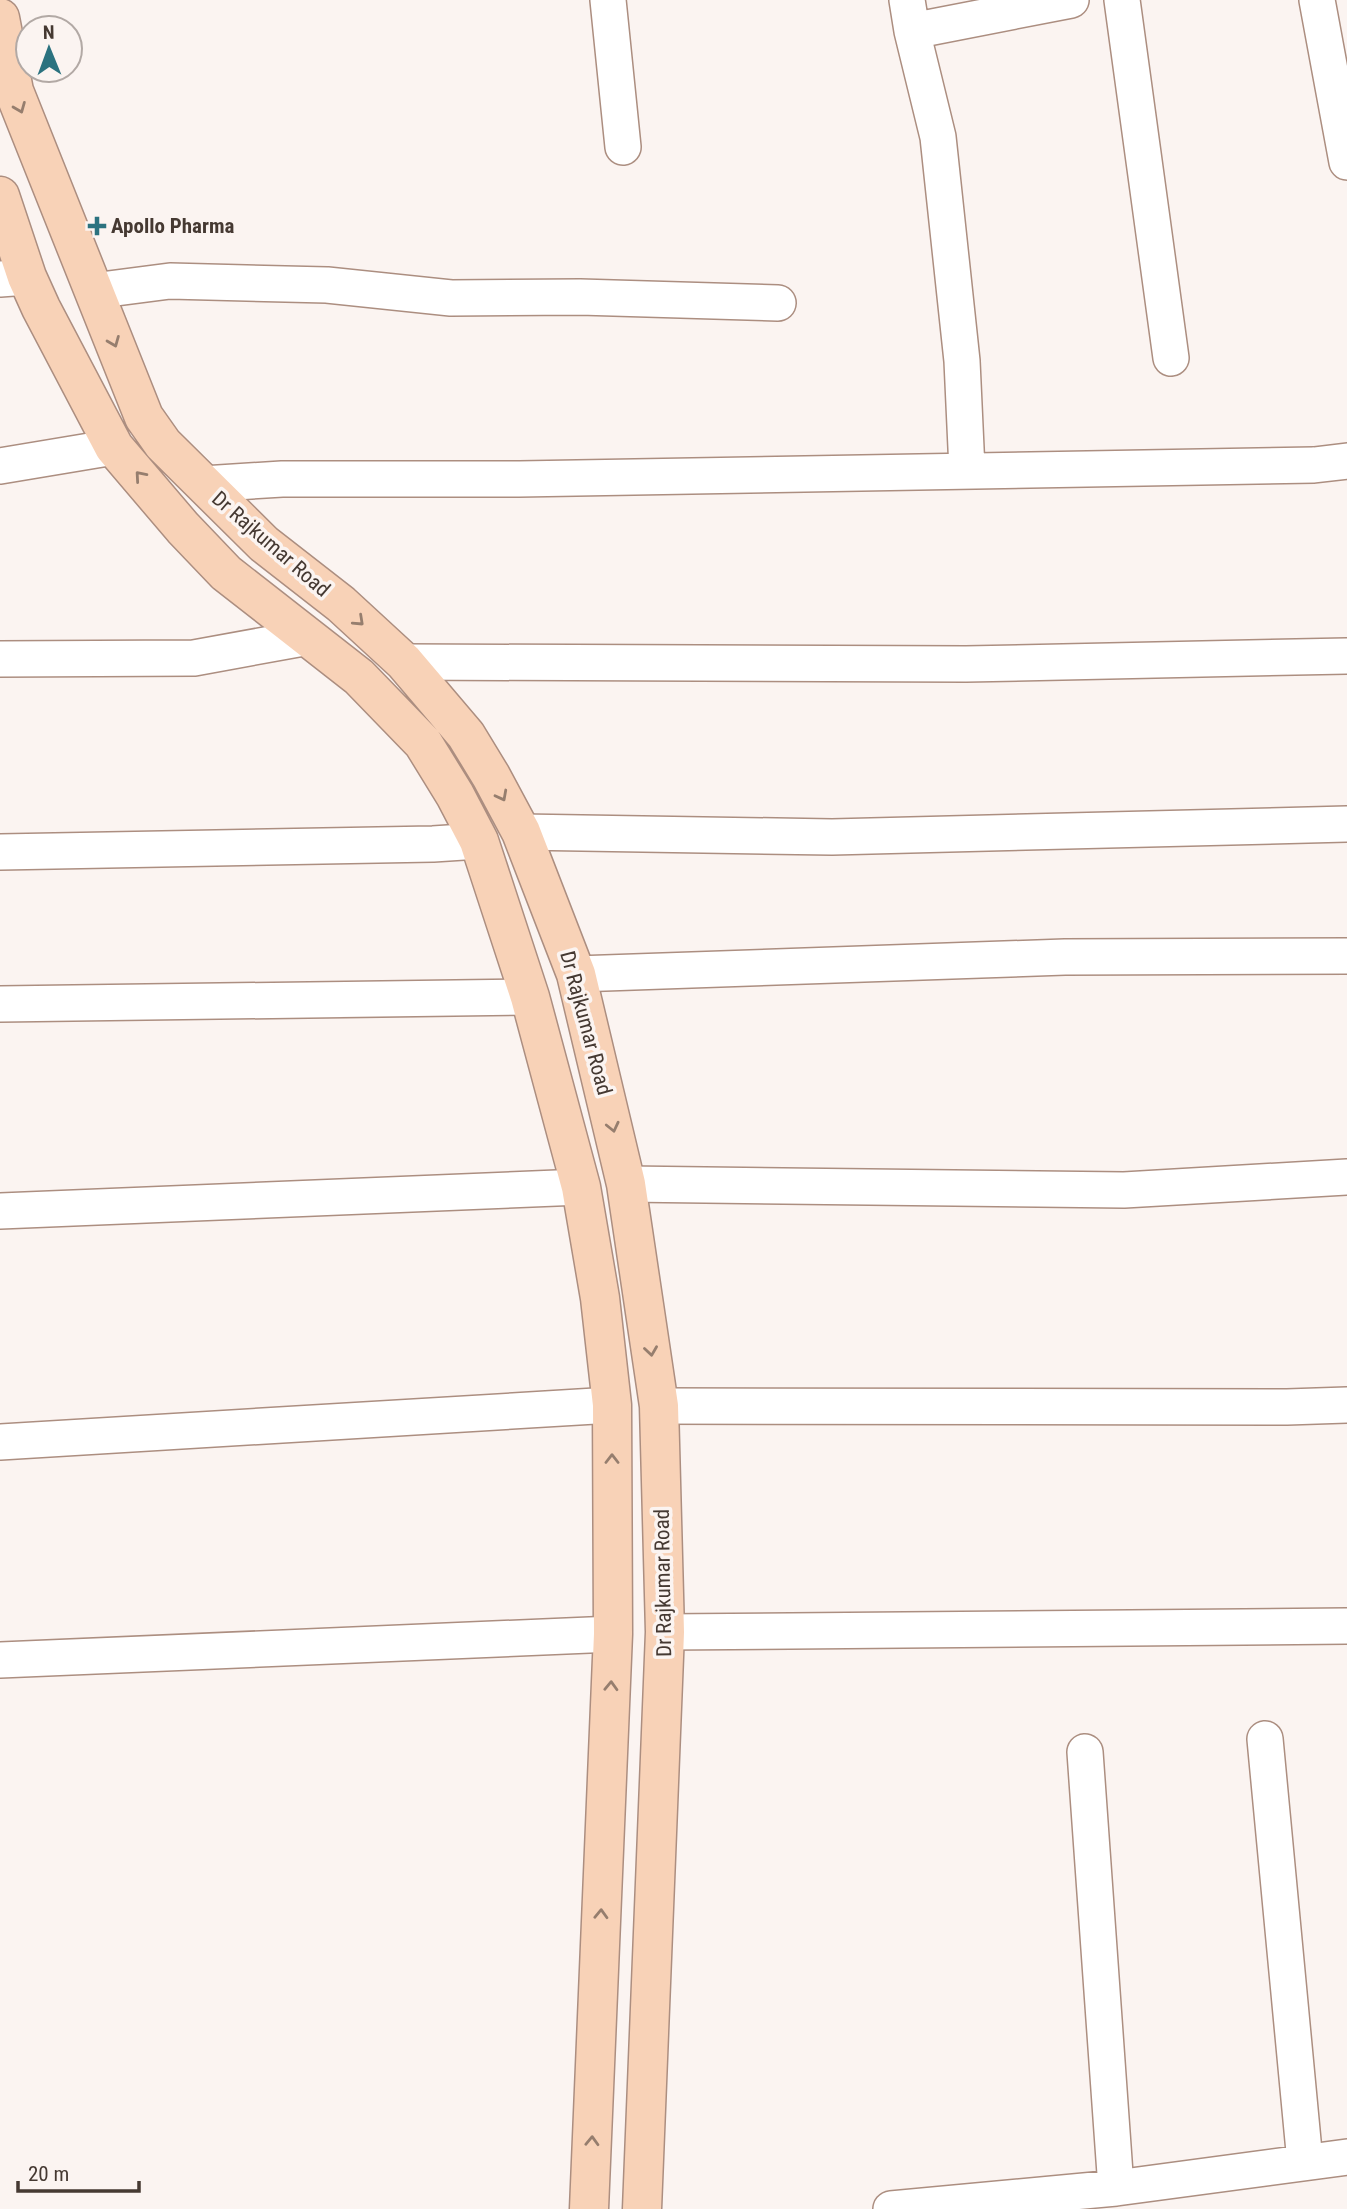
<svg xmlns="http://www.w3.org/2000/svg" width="1347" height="2209" font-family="'Roboto Condensed',sans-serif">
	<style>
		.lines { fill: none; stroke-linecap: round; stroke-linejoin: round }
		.street-casing { stroke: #ac8e80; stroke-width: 38 }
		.secondary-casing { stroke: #ac8e80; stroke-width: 41 }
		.street { stroke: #fff; stroke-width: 35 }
		.secondary { stroke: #f8d2b7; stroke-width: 38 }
		.oneway { stroke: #967e6e }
		.poi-dot { fill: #2b727f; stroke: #fbf4f1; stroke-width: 2.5 }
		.labels { text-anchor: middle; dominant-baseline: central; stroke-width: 7; stroke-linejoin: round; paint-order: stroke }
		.poi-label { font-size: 21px; font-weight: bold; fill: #453932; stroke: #fbf4f1; text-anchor: start }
		.street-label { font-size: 21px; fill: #453932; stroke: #fbf4f1 }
	</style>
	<rect width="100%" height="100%" fill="#fbf4f1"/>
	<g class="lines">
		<defs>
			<path id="street" d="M608 0 623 147
				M907 0 912 31 938 137 962 361 967 470
				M1122 0 1171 358
				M1317 0 1347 162
				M912 31 1071 0
				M0 279 27 277
				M93 291 170 281 327 285 451 298 580 297 778 303
				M0 466 114 447
				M203 484 282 479H519L1314 465 1347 461
				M0 659 194 658 309 637
				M404 662 966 664 1347 656
				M521 832 832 837 1347 824
				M0 852 433 844 479 841
				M576 974 1065 957 1347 956
				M0 1004 530 997
				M626 1184 1124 1190 1347 1177
				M0 1211 581 1187
				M659 1406 1287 1407 1347 1405
				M0 1442 612 1405
				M665 1632 1347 1626
				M0 1660 613 1634
				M1265 1739 1305 2162
				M1085 1752 1116 2188
				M891 2209 1116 2188 1347 2157"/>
			<path id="secondary" d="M0 18 14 91 144 417 163 444 264 544 341 604 404 662 466 735 491 776 521 832 576 974 626 1184 659 1406 665 1632 642 2209
				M0 196 27 277 41 308 114 447 183 528 226 573 359 677 423 743 455 795 479 841 530 997 581 1187 600 1298 612 1405 613 1634 589 2209"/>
		</defs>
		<use href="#street" class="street-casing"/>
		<use href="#secondary" class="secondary-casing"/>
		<use href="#street" class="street"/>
		<use href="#secondary" class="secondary"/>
	</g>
	<defs><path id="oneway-chevron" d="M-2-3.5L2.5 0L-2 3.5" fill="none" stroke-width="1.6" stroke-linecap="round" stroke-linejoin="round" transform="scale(1.75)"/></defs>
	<g class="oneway">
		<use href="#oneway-chevron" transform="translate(20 108) rotate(68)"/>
		<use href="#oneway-chevron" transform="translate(114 342) rotate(68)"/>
		<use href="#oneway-chevron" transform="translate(140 476) rotate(-131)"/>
		<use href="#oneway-chevron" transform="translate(359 621) rotate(43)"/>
		<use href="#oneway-chevron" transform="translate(502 796) rotate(62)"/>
		<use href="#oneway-chevron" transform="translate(613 1127) rotate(77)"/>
		<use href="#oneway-chevron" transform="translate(651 1351) rotate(82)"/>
		<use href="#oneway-chevron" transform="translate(612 1459) rotate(-90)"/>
		<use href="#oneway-chevron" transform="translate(611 1686) rotate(-88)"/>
		<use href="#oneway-chevron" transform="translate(601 1914) rotate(-88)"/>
		<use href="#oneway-chevron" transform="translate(592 2141) rotate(-88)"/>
	</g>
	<path class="poi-dot" d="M93.5 215.5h7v7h7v7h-7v7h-7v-7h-7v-7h7z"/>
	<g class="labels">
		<g class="poi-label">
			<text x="111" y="226">Apollo Pharma</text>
		</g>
		<g class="street-label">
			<text transform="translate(271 544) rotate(41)">Dr Rajkumar Road</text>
			<text transform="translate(586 1023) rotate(75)">Dr Rajkumar Road</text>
			<text transform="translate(663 1583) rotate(-91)">Dr Rajkumar Road</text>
		</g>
	</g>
	<g transform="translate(49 49) rotate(359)"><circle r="33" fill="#fbf4f1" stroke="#b2a9a5" stroke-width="2"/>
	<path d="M0-5L12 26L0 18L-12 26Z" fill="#2b727f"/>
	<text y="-10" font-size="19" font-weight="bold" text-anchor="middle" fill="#453932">N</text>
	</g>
	<path d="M18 2181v10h121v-10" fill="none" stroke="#453932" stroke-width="3.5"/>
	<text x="28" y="2181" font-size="21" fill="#453932" stroke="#fbf4f1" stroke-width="5" paint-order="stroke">20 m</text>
</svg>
